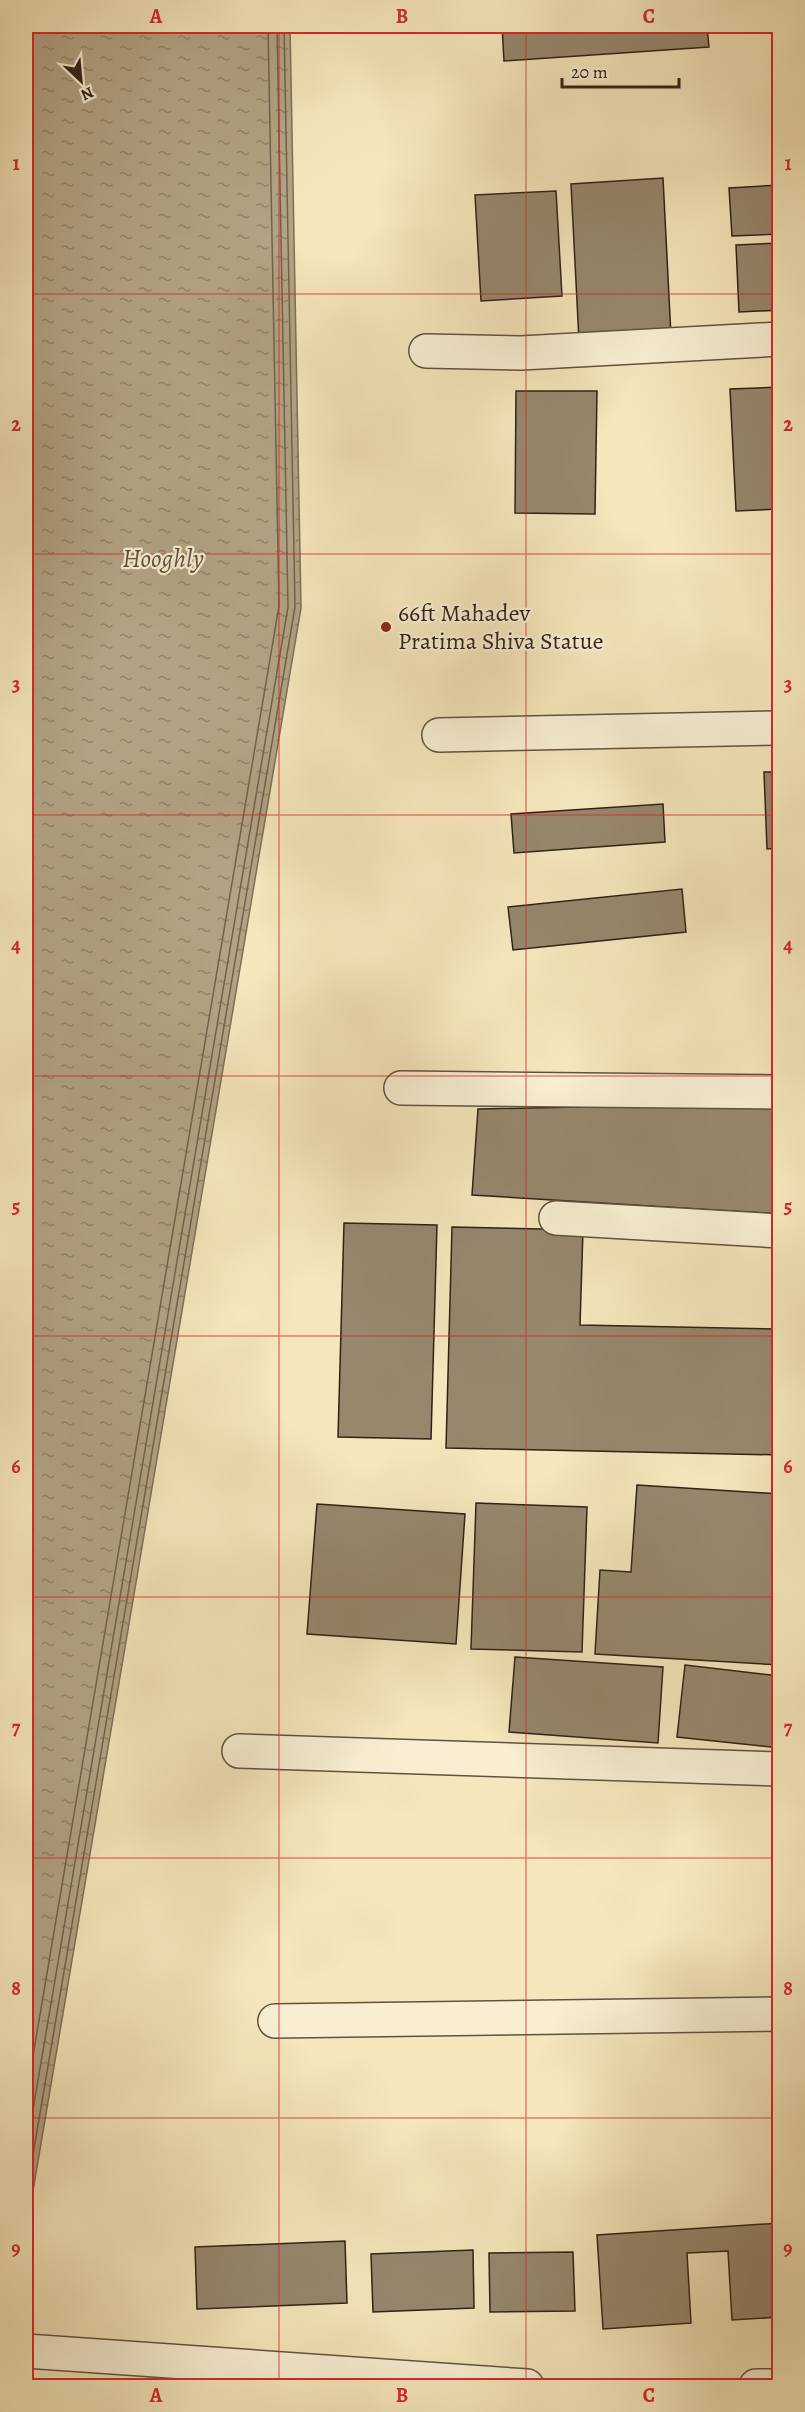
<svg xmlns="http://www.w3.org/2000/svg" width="805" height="2412" font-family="Alegreya,serif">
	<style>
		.water { fill: url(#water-ripples); stroke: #7e6f59; stroke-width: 1.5 }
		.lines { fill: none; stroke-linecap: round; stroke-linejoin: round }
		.shore { stroke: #70624e; stroke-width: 1.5 }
		.building { fill: #96876d; stroke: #2f2118; stroke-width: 1.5 }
		.minor-casing { stroke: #605241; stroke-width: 36 }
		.minor { stroke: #f8efd3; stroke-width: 33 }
		.grid { fill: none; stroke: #d62828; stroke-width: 1.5; stroke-opacity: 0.55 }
		.poi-dot { fill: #8f2418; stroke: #f8efd3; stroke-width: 2 }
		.labels { text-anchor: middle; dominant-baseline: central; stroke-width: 4.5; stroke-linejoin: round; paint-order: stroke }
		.poi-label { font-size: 24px; fill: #2f2118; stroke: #f8efd3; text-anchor: start }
		.water-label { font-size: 26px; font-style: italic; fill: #5d4e3e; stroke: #f8efd3 }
		.neatline { fill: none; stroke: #d62828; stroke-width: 2 }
		.grid-label { font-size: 20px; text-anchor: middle; font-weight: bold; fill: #d62828 }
	</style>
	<defs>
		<pattern id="water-ripples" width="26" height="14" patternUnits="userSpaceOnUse" patternTransform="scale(1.5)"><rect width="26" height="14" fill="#b2a384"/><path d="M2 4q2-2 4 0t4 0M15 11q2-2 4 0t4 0" fill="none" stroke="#91846b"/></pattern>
	</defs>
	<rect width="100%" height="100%" fill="#f5e6bb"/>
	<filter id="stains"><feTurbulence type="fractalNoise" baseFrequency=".00333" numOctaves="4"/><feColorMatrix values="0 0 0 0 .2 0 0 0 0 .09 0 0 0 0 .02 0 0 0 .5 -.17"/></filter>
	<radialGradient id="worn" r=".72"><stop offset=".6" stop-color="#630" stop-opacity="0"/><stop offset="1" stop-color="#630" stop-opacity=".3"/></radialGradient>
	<path class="water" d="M26 26H290L301 608 26 2232Z"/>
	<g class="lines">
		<path class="shore" d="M26 2097 279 606 268 26
			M26 2151 288 607 277 26
			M26 2196 295 607 284 26"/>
	</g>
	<path class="building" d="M502 26H707L709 47 504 61Z
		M663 178 671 336 579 341 571 184Z
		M780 185V234L732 236 729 188Z
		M556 191 562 296 481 301 475 195Z
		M780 243V310L739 312 736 245Z
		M780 387V509L736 511 730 389Z
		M516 391H597L595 514 515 513Z
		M764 772H780V848L767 849Z
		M663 804 665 842 514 853 511 814Z
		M682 889 686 932 513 950 508 907Z
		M780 1103V1214L472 1195 478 1109Z
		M344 1223 437 1225 431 1439 338 1437Z
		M452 1227 583 1230 580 1325 780 1329V1455L446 1448Z
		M637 1485 780 1494V1665L595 1654 600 1570 631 1572Z
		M476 1503 587 1507 582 1652 471 1649Z
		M317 1504 465 1514 456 1644 307 1634Z
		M515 1657 663 1667 658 1743 509 1732Z
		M685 1665 780 1676V1748L677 1737Z
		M780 2223V2317L732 2320 728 2251 687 2253 691 2323 603 2329 597 2235Z
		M345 2241 347 2303 197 2309 195 2247Z
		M473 2250 474 2308 373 2312 371 2254Z
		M573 2252 575 2311 490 2312 489 2253Z"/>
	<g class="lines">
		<defs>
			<path id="minor" d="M426 351 521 353 780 339
				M439 735 780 728
				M401 1088 780 1092
				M556 1218 780 1231
				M239 1751 780 1769
				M275 2021 780 2014
				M26 2351 527 2386
				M756 2386H780"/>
		</defs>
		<use href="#minor" class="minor-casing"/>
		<use href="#minor" class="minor"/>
	</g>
	<path class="grid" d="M279 26V2386M526 26V2386M26 294H780M26 554H780M26 815H780M26 1076H780M26 1336H780M26 1597H780M26 1858H780M26 2118H780"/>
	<circle class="poi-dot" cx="386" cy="627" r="6"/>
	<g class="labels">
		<g class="poi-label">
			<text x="398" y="613">66ft Mahadev<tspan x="398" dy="28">Pratima Shiva Statue</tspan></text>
		</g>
		<g class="water-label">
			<text x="163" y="558">Hooghly</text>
		</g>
	</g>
	<rect width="805" height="2412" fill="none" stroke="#f5e6bb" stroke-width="66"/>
	<g transform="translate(81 81) rotate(154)" stroke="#f8efd3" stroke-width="4.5" paint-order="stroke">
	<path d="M0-4.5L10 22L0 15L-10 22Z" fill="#2f2118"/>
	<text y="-9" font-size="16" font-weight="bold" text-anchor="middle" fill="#2f2118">N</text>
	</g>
	<path d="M562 78v9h117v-9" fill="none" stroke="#2f2118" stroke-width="3"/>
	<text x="571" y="78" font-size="18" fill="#2f2118" stroke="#f8efd3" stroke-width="4.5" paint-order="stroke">20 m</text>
	<rect x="33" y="33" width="739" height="2346" class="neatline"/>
	<g class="grid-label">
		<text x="156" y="23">A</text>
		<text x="402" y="23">B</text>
		<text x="649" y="23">C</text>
		<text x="16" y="170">1</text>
		<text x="788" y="170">1</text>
		<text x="16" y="431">2</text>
		<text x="788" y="431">2</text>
		<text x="16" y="691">3</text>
		<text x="788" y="691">3</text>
		<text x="16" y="952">4</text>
		<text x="788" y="952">4</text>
		<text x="16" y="1213">5</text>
		<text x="788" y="1213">5</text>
		<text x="16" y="1473">6</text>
		<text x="788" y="1473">6</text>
		<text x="16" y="1734">7</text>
		<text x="788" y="1734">7</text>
		<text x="16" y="1995">8</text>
		<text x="788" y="1995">8</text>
		<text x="16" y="2255">9</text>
		<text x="788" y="2255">9</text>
		<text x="156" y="2402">A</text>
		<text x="402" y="2402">B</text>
		<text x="649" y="2402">C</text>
	</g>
	<rect width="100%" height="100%" filter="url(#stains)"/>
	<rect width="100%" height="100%" fill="url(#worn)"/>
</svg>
